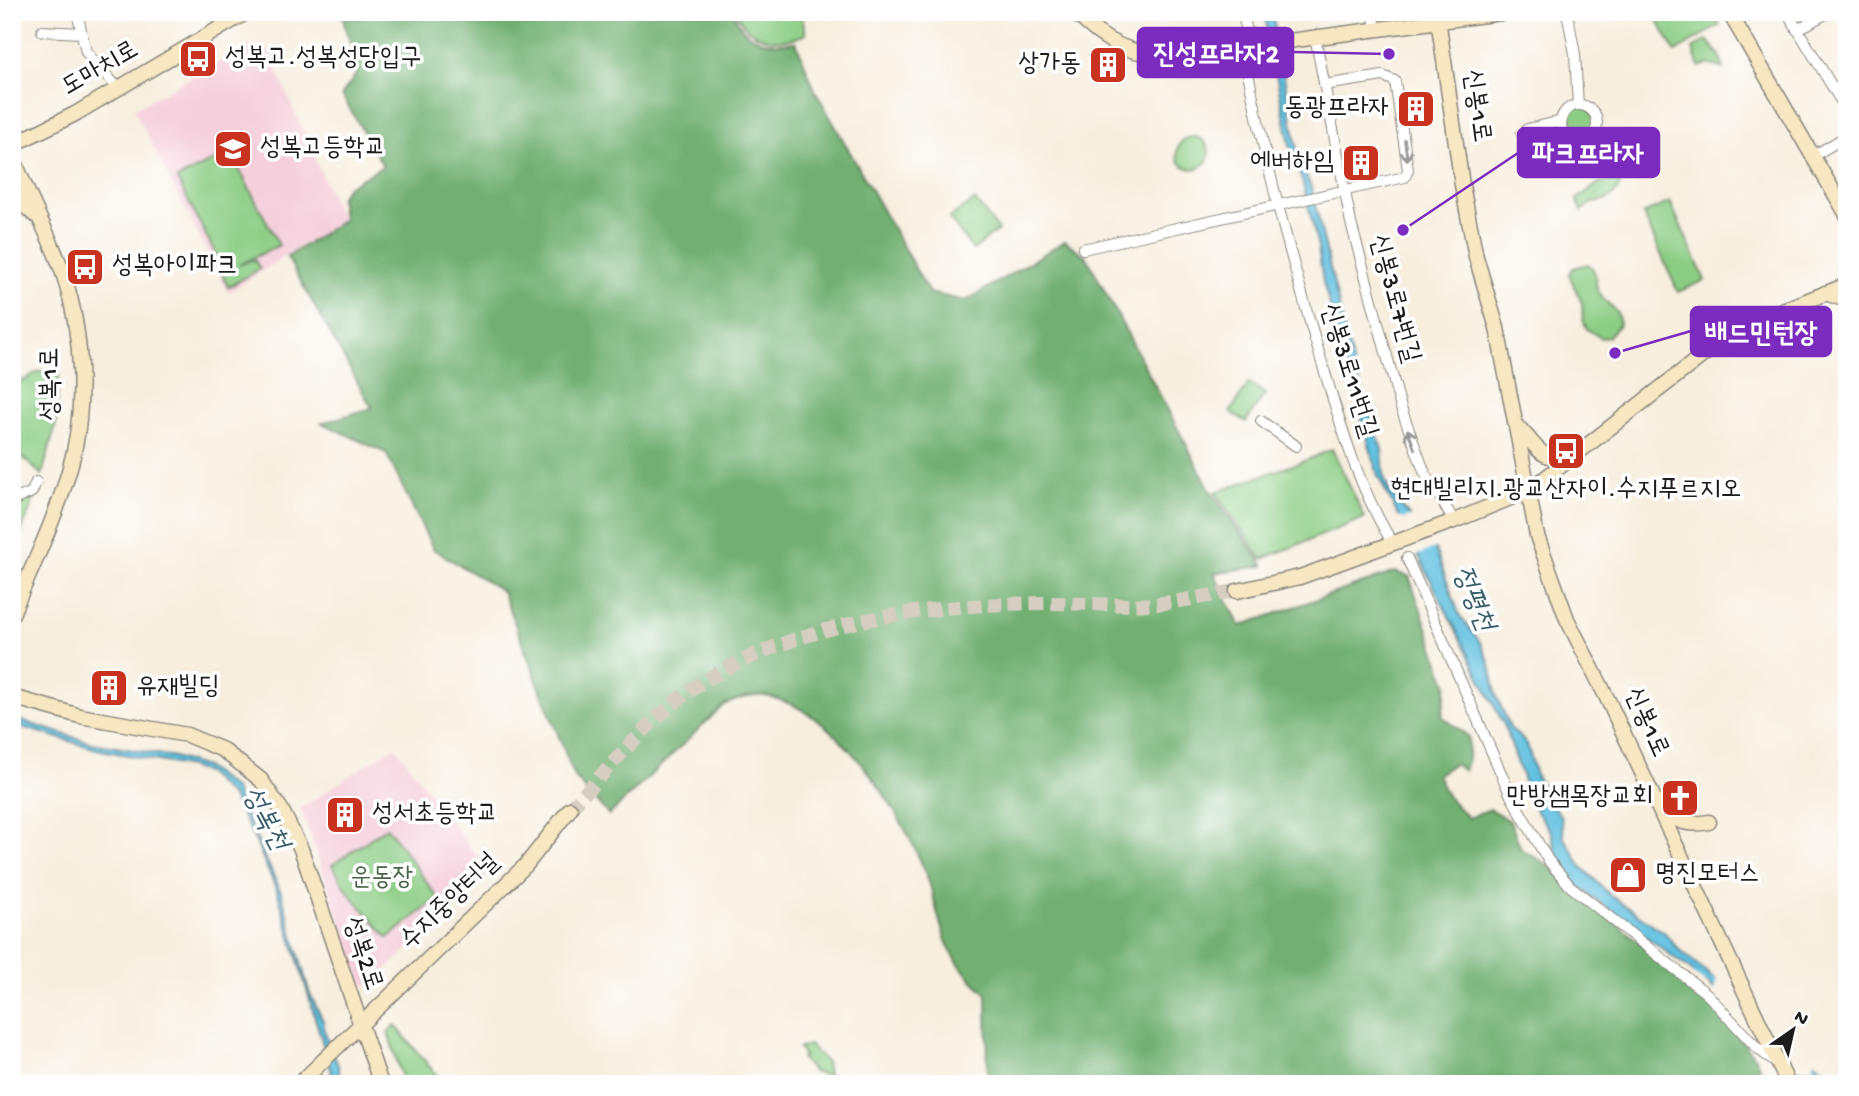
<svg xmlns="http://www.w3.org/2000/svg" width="1859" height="1096" font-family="'Gochi Hand','Poor Story',sans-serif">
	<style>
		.built { fill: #f5cfdb }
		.green { fill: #8ccd85; stroke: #547450; stroke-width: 2 }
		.forest { fill: #71b072; stroke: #466647; stroke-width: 2 }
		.water { fill: #62c1e0; stroke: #3f6e7e; stroke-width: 2 }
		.pier { fill: #f7eede }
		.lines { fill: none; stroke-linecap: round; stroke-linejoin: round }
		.stream { stroke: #62c1e0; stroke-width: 2.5 }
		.street-tunnel { stroke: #d6cec1; stroke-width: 10; stroke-dasharray: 10 5; stroke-linecap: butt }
		.secondary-tunnel { stroke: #d6cec1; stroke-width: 14; stroke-dasharray: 14 7; stroke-linecap: butt }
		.street-casing { stroke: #8a857d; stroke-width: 12 }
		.secondary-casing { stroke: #8a857d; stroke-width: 17 }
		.street { stroke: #fff; stroke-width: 10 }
		.secondary { stroke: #f7e8c3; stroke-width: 14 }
		.oneway { stroke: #999 }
		.labels { text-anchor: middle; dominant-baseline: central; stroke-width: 7; stroke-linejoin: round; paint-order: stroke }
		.poi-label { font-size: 26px; fill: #1c1c1c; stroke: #fff; text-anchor: start }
		.street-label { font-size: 26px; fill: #1c1c1c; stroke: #fff }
		.park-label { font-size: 26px; fill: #496346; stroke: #fff }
		.water-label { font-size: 28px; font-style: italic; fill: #385e6a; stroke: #fff }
		.leader { fill: none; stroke: #7b2cbf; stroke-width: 2.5 }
		.callout-dot { fill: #7b2cbf; stroke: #fff; stroke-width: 2.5 }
		.callout { fill: #7b2cbf; stroke: #7b2cbf; stroke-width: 2.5 }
		.callout-label { font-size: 28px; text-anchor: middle; font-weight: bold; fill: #fff }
	</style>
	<rect width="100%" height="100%" fill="#fff"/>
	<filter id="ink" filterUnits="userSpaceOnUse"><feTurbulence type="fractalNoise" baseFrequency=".0143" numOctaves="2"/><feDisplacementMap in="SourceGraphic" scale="14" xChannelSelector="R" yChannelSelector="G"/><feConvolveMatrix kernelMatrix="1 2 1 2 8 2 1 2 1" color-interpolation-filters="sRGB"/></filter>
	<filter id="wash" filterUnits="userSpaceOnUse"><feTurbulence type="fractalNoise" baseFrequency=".00686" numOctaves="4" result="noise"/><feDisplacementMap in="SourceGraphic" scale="28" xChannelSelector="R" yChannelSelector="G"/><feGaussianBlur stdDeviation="1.57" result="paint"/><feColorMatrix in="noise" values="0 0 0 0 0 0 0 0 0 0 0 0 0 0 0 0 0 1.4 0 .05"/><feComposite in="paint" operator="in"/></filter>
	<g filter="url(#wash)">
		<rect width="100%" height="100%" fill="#f7eede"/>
		<path class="built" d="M251 44 268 49 341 220 228 293 134 109Z
			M395 746 489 873 369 986 361 983 301 808Z"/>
		<path class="green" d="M736 12H801L806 34C778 46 749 41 736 12Z
			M1653 12H1712L1720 25 1675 52Z
			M1707 40 1719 54 1724 69 1708 64 1699 67 1693 49Z
			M1562 123a17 17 0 1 1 34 0a17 17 0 1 1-34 0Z
			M1177 153a16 16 0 1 1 32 0a16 16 0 1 1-32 0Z
			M230 152 279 245 239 265 254 259 260 269 228 287 222 274 225 272 177 179Z
			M1612 181 1621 182C1611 209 1595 195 1582 211L1577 199 1599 183Z
			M975 200 998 230 973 250 949 218Z
			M1670 202 1705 280 1678 292 1643 214Z
			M1588 264C1599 272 1593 280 1598 291 1605 306 1620 306 1619 325L1608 337 1601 338 1587 329 1583 320 1582 303 1569 275 1573 268Z
			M59 370 56 424 42 475 12 448V388L37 372Z
			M1249 383 1265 394 1246 422 1230 412Z
			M1332 449 1365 518 1262 559 1215 492 1307 460Z
			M35 497 12 556V507Z
			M387 827 438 898 388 938 349 893 332 865Z
			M395 1025 444 1084H404L388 1032Z
			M809 1045 826 1062 828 1076 813 1072 801 1058 804 1055 798 1048Z"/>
		<path class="forest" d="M344 12H733C743 41 768 46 796 42L815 90 929 293 966 301 1065 241 1086 256 1212 493 1264 566 1214 573 1240 626 1395 572 1409 576 1447 684 1442 716 1469 737 1468 758 1464 771 1454 764 1437 775 1447 796 1468 818 1490 809 1510 821 1521 849 1545 863 1714 1005 1756 1059 1765 1084H988L987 994C928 943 947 913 917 853 890 797 836 712 770 697 754 693 738 699 724 705L609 815 575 778 502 591 433 549 386 453 322 423 372 408 287 257 343 220 340 197 347 187 383 166 342 95C346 86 355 80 357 71 361 49 340 34 344 12Z"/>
		<path class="water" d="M1264 12H1272L1299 159 1311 187 1351 357 1382 449 1384 477 1389 490 1435 549 1460 616 1480 642 1489 661 1497 697 1510 728 1527 744 1536 776 1561 817 1564 838 1583 868 1611 896 1665 933 1678 949 1842 1084H1823L1703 979 1571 881 1566 867 1556 855 1551 832 1533 806 1504 725 1378 476 1323 282 1318 247 1302 180 1293 161Z
			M12 718 92 743 174 757 205 767 234 789 281 892 310 994 324 1023 323 1028 338 1065 341 1084H335L277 891 255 840 232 797 206 773 190 767 96 749 12 724Z"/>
		<path class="pier" d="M1393 515 1404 519 1414 515 1438 547 1415 556Z
			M1717 976 1815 1056 1811 1078 1714 993Z"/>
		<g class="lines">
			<path class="stream" d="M1694 973 1706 981"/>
		</g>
	</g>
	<g filter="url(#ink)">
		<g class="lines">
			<path class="street-tunnel" d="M1516 136 1527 129"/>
			<path class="secondary-tunnel" d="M570 809C610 767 651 716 700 684 803 620 929 604 1047 603 1082 603 1118 606 1153 604 1181 602 1210 595 1237 591"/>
			<defs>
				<path id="street" d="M77 12 86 52 117 87
					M1242 12 1248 35 1243 46C1262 152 1289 251 1319 353 1339 418 1356 484 1392 542
					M1373 12 1376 28
					M1567 12 1575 54 1578 105
					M1787 12 1847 111
					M1797 30 1829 12
					M42 31 82 33
					M1315 36 1351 223 1401 408 1424 471 1454 521
					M1561 123a18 18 0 1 1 36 0a18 18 0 1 1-36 0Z
					M1527 129 1562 121
					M1813 156 1847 136
					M1083 249 1405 177 1408 170 1395 81 1383 76 1324 85
					M1261 421 1296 446
					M12 501 32 492 36 482
					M1407 558 1511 796 1548 860 1570 886 1707 994 1756 1047 1776 1063
					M1788 1083 1817 1084"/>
				<path id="secondary" d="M1075 12C1105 44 1133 56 1175 56L1508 12
					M1437 12 1462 185 1476 257 1497 328 1537 536 1567 619 1606 696 1788 1084
					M1729 12 1847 215
					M12 145 75 114 247 12
					M12 154C27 196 50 235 64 276 83 335 87 411 69 471 55 520 32 567 12 614
					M12 195 35 215
					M1825 293 1847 300
					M1517 426C1540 448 1537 461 1573 457
					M1237 591 1300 577 1454 521 1530 490 1739 327 1847 285
					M12 697 80 716 187 735 223 750 261 780 281 809 301 849 381 1084
					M1660 808C1677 822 1687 826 1709 822
					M299 1084 526 865 570 809"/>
			</defs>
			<use href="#street" class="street-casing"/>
			<use href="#secondary" class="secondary-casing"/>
			<use href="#street" class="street"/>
			<use href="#secondary" class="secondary"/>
		</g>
		<defs><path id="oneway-shaft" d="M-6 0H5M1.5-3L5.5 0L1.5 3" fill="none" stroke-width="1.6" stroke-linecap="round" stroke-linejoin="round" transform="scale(1.75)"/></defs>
		<g class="oneway">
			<use href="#oneway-shaft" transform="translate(1406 150) rotate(82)"/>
			<use href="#oneway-shaft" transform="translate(1411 439) rotate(-110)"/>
		</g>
	</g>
	<defs>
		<symbol id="bus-square" viewBox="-11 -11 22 22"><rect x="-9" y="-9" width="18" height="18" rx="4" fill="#c8321e" stroke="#fff"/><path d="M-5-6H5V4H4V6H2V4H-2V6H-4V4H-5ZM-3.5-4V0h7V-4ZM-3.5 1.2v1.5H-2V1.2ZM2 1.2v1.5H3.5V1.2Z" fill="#fff"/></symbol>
		<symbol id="building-square" viewBox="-11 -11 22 22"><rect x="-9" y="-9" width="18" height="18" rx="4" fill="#c8321e" stroke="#fff"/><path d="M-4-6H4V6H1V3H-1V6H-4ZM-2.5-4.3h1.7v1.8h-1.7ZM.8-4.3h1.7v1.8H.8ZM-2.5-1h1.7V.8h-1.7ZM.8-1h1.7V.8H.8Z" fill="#fff"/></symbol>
		<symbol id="school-square" viewBox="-11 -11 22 22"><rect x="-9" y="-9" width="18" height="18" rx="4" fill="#c8321e" stroke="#fff"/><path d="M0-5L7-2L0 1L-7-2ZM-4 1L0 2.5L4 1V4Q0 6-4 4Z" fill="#fff"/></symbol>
		<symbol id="church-square" viewBox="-11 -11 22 22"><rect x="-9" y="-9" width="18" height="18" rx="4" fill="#c8321e" stroke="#fff"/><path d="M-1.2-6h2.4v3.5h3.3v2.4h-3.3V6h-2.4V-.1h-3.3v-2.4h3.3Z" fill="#fff"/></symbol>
		<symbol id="shop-square" viewBox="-11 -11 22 22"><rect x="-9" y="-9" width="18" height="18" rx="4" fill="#c8321e" stroke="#fff"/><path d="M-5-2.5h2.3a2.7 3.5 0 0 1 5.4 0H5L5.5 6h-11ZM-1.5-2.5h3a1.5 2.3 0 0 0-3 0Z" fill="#fff"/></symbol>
	</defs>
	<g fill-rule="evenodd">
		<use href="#bus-square" x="176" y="37" width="44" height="44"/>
		<use href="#building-square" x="1086" y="43" width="44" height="44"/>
		<use href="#building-square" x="1394" y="87" width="44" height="44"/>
		<use href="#school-square" x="211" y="127" width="44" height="44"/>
		<use href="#building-square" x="1339" y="141" width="44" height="44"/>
		<use href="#bus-square" x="63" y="245" width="44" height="44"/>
		<use href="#bus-square" x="1544" y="429" width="44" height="44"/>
		<use href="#building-square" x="87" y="666" width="44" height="44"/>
		<use href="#church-square" x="1658" y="776" width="44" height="44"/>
		<use href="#building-square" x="323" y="793" width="44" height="44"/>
		<use href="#shop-square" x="1606" y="853" width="44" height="44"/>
	</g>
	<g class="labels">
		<g class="poi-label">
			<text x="225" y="59">성복고.성복성당입구</text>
			<text x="1081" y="65" text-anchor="end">상가동</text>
			<text x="1389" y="109" text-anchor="end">동광프라자</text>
			<text x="260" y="149">성복고등학교</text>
			<text x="1334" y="163" text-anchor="end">에버하임</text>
			<text x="112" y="267">성복아이파크</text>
			<text x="1566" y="491" text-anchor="middle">현대빌리지.광교산자이.수지푸르지오</text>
			<text x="136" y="688">유재빌딩</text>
			<text x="1653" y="798" text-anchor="end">만방샘목장교회</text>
			<text x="372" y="815">성서초등학교</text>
			<text x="1655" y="875">명진모터스</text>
		</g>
		<g class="street-label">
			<text transform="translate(101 70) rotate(-30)">도마치로</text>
			<text transform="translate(1475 106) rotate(82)">신봉1로</text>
			<text transform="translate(1393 299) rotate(75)">신봉3로7번길</text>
			<text transform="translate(1347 371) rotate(73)">신봉3로11번길</text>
			<text transform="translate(52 384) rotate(-90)">성복1로</text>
			<text transform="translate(1645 723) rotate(66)">신봉1로</text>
			<text transform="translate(451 903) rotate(-44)">수지중앙터널</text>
			<text transform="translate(361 954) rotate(72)">성복2로</text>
		</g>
		<g class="park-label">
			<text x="382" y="879">운동장</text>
		</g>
		<g class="water-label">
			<text transform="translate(1472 599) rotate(67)">정평천</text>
			<text transform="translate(264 819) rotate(62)">성복천</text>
		</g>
	</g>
	<path class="leader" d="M1389 54L1293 52M1403 230L1518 153M1615 353L1691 331"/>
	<g class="callout-dot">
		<circle cx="1389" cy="54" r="7"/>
		<circle cx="1403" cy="230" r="7"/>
		<circle cx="1615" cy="353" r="7"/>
	</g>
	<g class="callout">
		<rect x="1138" y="28" width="155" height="49" rx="7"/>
		<rect x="1518" y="128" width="141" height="49" rx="7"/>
		<rect x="1691" y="307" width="140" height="49" rx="7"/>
	</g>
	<g class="callout-label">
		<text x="1216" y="62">진성프라자2</text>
		<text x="1588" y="162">파크프라자</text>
		<text x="1761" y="341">배드민턴장</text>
	</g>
	<rect width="1859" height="1096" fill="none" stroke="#fff" stroke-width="42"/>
	<g transform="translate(1793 1030) rotate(34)" stroke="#ffffff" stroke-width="5" paint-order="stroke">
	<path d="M0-5L12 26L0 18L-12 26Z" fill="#1c1c1c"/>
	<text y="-10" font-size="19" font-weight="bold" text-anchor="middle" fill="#1c1c1c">N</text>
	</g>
</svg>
